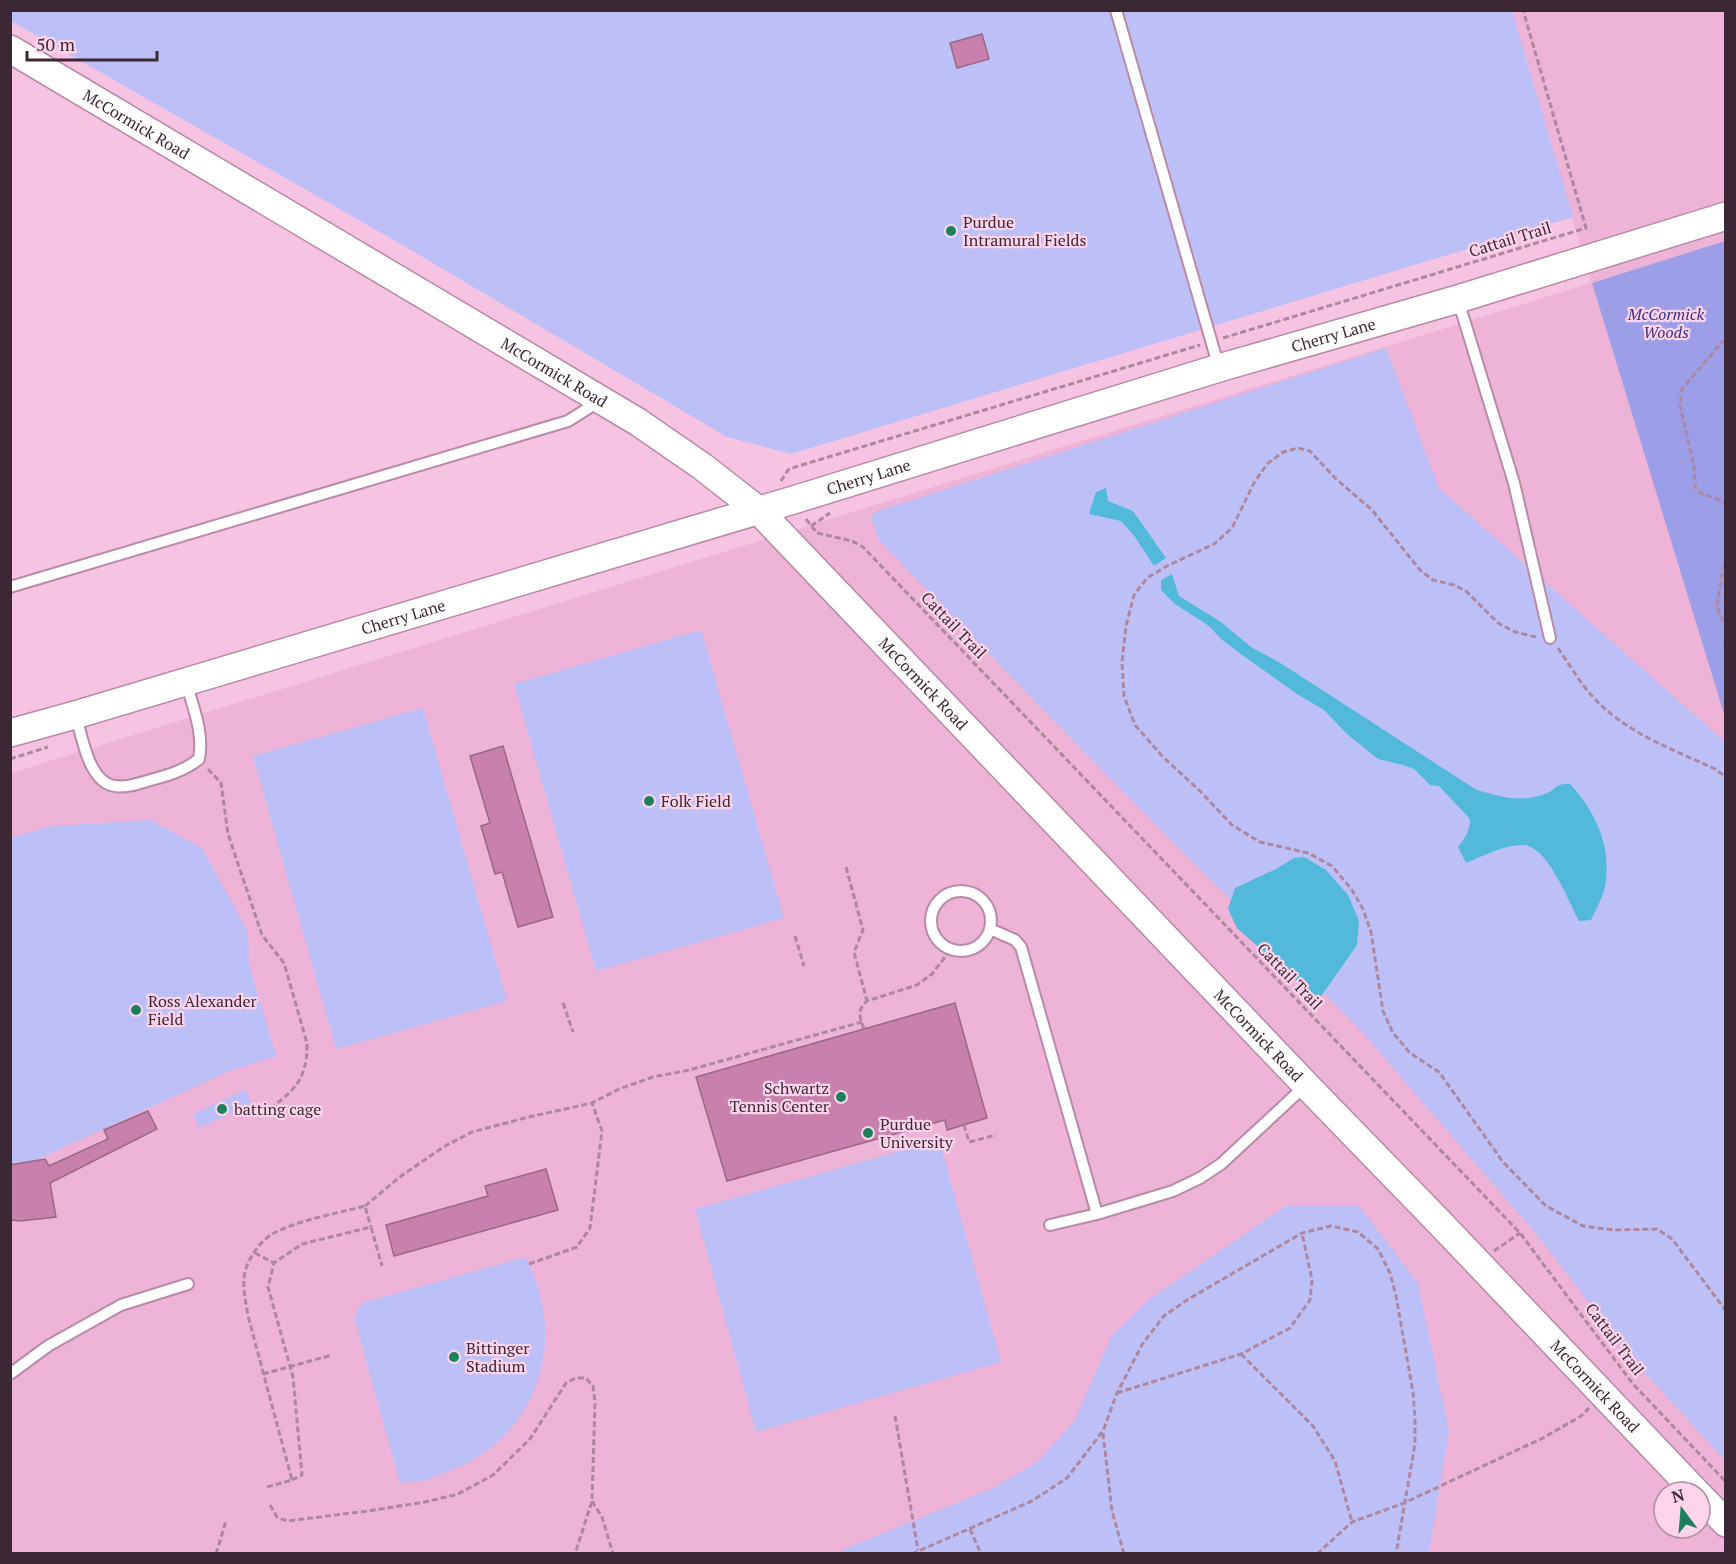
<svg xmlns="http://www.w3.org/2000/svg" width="1736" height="1564" font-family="'PT Serif',serif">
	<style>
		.built { fill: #edb4d7; fill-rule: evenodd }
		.green { fill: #bdc0f7 }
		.forest { fill: #9c9fe8 }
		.water { fill: #52b9da }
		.building { fill: #c880ad; stroke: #976985; stroke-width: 1.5 }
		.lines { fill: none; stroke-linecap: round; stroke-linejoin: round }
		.service-casing { stroke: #b989a6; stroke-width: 14 }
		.tertiary-casing { stroke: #b989a6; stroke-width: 30 }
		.path { stroke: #ae879e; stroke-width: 3; stroke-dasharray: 6 3; stroke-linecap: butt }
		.service { stroke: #fff; stroke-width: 10 }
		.tertiary { stroke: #fff; stroke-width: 27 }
		.poi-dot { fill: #1c815a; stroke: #fed4ed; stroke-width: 2 }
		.labels { text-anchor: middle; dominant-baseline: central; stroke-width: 4.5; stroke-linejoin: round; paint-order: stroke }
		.street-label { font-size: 16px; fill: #3c2834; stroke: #fed4ed }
		.poi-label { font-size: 16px; fill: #3c2834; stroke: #fed4ed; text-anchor: start }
		.park-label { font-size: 16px; font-style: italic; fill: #393085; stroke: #fed4ed }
	</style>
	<rect width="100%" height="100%" fill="#f7c3e2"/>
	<path class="built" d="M1512 11H1725V1553L11 1554V773L1591 283ZM1664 1492H1700V1528H1664Z"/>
	<path class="green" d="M11 10 1512 11 1573 217 791 454 727 437 404 246 11 21Z
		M1386 348 1439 488 1725 742V1460L1632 1359 1538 1236 1363 1033 1089 757 879 540 871 517 878 511Z
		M701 630 784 918 596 971 514 684Z
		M423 708 507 1001 336 1049 253 756Z
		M151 820 202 848 248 932 249 964 276 1056 229 1071 34 1161 12 1163H11L10 838 52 826Z
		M245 1090 252 1103 199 1128 193 1114Z
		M939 1140 1001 1362 756 1432 695 1209Z
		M1286 1206H1359L1418 1283 1449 1431 1429 1553H835L995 1487 1037 1462 1074 1422 1111 1337 1148 1300Z
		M525 1257C571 1341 536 1441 444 1473 437 1476 430 1479 423 1481 415 1482 407 1482 400 1483L354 1317 362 1303Z"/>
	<path class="forest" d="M1725 241H1726L1725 717 1592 283Z"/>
	<path class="water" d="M1106 488 1108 501 1133 511 1166 558 1154 566 1135 537 1121 521 1089 514 1096 492Z
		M1172 574 1179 596 1221 622 1251 647 1282 664 1475 789C1499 797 1520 803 1545 794 1558 789 1554 783 1570 784 1596 812 1612 847 1605 886 1603 897 1596 909 1591 920L1579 921C1569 902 1547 845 1523 845 1504 845 1483 856 1466 863L1458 847C1465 839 1470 830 1470 819L1439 786 1430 785 1414 769 1403 765 1378 759 1347 734 1324 710 1297 694 1245 657 1221 639 1209 626 1175 604 1161 590V580Z
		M1304 857 1326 870 1348 895 1359 921 1357 945 1320 998 1306 989 1237 928 1228 909 1235 888 1276 869 1294 858Z"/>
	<path class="building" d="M982 34 989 59 957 68 950 43Z
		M503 746 553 917 518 927 502 872 495 874 481 826 490 823 470 756Z
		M955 1003 987 1118 947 1130 945 1120 727 1181 696 1077Z
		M148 1111 157 1129 50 1183 56 1217 20 1221 10 1220V1165L45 1159 49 1166 108 1139 104 1130Z
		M546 1169 558 1210 394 1256 386 1225 488 1196 485 1186Z"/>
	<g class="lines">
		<defs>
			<path id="service" d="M1116 10 1219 368
				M1458 300 1514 483 1550 638
				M10 587 568 421 598 402
				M76 716C82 737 89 783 115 786 126 788 137 784 147 781 166 776 184 771 199 759 204 733 193 707 186 682
				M931 921a30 30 0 1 1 60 0a30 30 0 1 1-60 0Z
				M990 929 1015 940 1021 947 1097 1214
				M1050 1225 1097 1214 1173 1191 1200 1178 1221 1164 1306 1085
				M10 1374 48 1346 121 1305 188 1284"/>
			<g id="tertiary">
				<path id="s1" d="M10 49 638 422 703 467 758 510 1306 1085 1440 1223 1696 1492"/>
				<path id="s2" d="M10 733 75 715 800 498 1219 368 1458 299 1726 216"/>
				<path d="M1700 1496 1726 1523"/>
			</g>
		</defs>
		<use href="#service" class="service-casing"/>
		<use href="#tertiary" class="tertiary-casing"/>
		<path class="path" d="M1223 338 1586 228 1523 10
			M1726 341 1722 342 1682 389 1680 406 1694 466 1695 487 1700 493 1720 500 1726 506
			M781 481 788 470 792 468 1200 345
			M806 519 817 533 852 541 863 547 1520 1233 1633 1384 1726 1482
			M811 526 830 513
			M1726 565 1723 568 1717 607 1726 628
			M1536 637 1515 632 1498 623 1466 591 1454 585 1433 580 1420 570 1372 510 1335 478 1310 451 1298 448 1283 452 1267 464 1254 483 1232 528 1214 544 1167 566 1147 578 1134 595 1126 626 1122 662 1124 696 1135 725 1163 757 1200 791 1232 825 1260 842 1308 853 1332 866 1352 890 1363 909 1371 932 1383 1011 1393 1033 1410 1053 1439 1072 1503 1162 1546 1206 1583 1226 1614 1230 1657 1229 1672 1239 1726 1311
			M1726 637 1724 641 1726 646
			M1558 648C1569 664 1580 683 1593 697 1626 733 1672 749 1715 769L1726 777
			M10 759 48 747
			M208 769 221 783 228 834 262 935 284 963 307 1043C308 1084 289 1094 260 1116
			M846 867 863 930 854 952 867 1001
			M795 936 804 966
			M563 1003 573 1032
			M864 1029C860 1017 856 1011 867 1001L917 985 932 974 951 949
			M964 1125 969 1142 996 1135
			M365 1206 401 1176 445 1146 472 1132 529 1117 592 1103 619 1089 653 1077 689 1070 862 1022
			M1494 1251 1520 1233
			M255 1253 274 1263
			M529 1264 577 1247 590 1228 602 1131 592 1103
			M1241 1354 1313 1426 1335 1461 1352 1522
			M263 1374 332 1355
			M1117 1393 1241 1354 1290 1328 1310 1300 1312 1280 1302 1233
			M895 1416 918 1550
			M1103 1433 1112 1511 1124 1554
			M292 1480 302 1475 293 1377 268 1287 274 1263 302 1244 371 1227 382 1266
			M267 1487 292 1480 248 1316C246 1303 243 1291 244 1278 245 1262 260 1240 274 1233 302 1219 335 1214 365 1206L371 1227
			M592 1501 602 1517 613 1554
			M270 1505 277 1517 287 1521 368 1511 425 1502 458 1494 493 1475 530 1439 566 1383 576 1378H586L593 1386 595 1402 592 1501 575 1554
			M970 1529 981 1554
			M216 1554 226 1521
			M912 1554 1032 1501 1067 1478 1103 1431 1117 1393 1143 1343 1164 1316 1187 1300 1302 1233 1331 1226 1358 1232 1378 1249 1390 1273 1396 1296 1413 1392 1415 1418V1444L1396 1554
			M1317 1554 1352 1522 1404 1503 1543 1438 1581 1416 1589 1408"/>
		<use href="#service" class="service"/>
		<use href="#tertiary" class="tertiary"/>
	</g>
	<g class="poi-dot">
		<circle cx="951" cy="231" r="6"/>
		<circle cx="649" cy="801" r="6"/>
		<circle cx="136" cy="1010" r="6"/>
		<circle cx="841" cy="1097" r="6"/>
		<circle cx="222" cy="1109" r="6"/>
		<circle cx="868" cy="1133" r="6"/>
		<circle cx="454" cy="1357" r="6"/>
	</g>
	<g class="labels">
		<g class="street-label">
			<text stroke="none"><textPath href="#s1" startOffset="147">McCormick Road</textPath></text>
			<text transform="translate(1510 239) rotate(-17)">Cattail Trail</text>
			<text stroke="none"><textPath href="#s2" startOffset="1382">Cherry Lane</textPath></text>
			<text stroke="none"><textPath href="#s1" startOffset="633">McCormick Road</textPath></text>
			<text stroke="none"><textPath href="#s2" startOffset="896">Cherry Lane</textPath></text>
			<text stroke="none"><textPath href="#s2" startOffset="410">Cherry Lane</textPath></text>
			<text transform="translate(954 625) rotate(46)">Cattail Trail</text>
			<text stroke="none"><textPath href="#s1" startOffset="1119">McCormick Road</textPath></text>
			<text transform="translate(1290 976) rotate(46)">Cattail Trail</text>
			<text stroke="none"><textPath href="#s1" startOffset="1605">McCormick Road</textPath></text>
			<text transform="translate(1615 1339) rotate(53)">Cattail Trail</text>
			<text stroke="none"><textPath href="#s1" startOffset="2091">McCormick Road</textPath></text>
		</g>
		<g class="poi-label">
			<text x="963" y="222">Purdue<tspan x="963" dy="18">Intramural Fields</tspan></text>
			<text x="661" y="801">Folk Field</text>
			<text x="148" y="1001">Ross Alexander<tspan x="148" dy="18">Field</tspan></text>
			<text x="829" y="1088" text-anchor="end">Schwartz<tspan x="829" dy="18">Tennis Center</tspan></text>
			<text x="234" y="1109">batting cage</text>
			<text x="880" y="1124">Purdue<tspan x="880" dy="18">University</tspan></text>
			<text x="466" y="1348">Bittinger<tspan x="466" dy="18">Stadium</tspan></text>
		</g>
		<g class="park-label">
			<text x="1666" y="314">McCormick<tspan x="1666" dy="18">Woods</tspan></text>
		</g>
	</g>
	<rect width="1736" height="1564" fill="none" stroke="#3c2834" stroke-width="24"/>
	<g transform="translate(1682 1510) rotate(344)"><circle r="28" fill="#fed4ed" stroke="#b08fa3" stroke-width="1.5"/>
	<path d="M0-4.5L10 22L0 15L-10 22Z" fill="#1c815a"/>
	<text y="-9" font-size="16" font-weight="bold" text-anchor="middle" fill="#3c2834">N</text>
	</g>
	<path d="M27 51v9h130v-9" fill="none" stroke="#3c2834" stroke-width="3"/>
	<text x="36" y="51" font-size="18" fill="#3c2834" stroke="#fed4ed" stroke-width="4.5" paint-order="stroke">50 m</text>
</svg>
